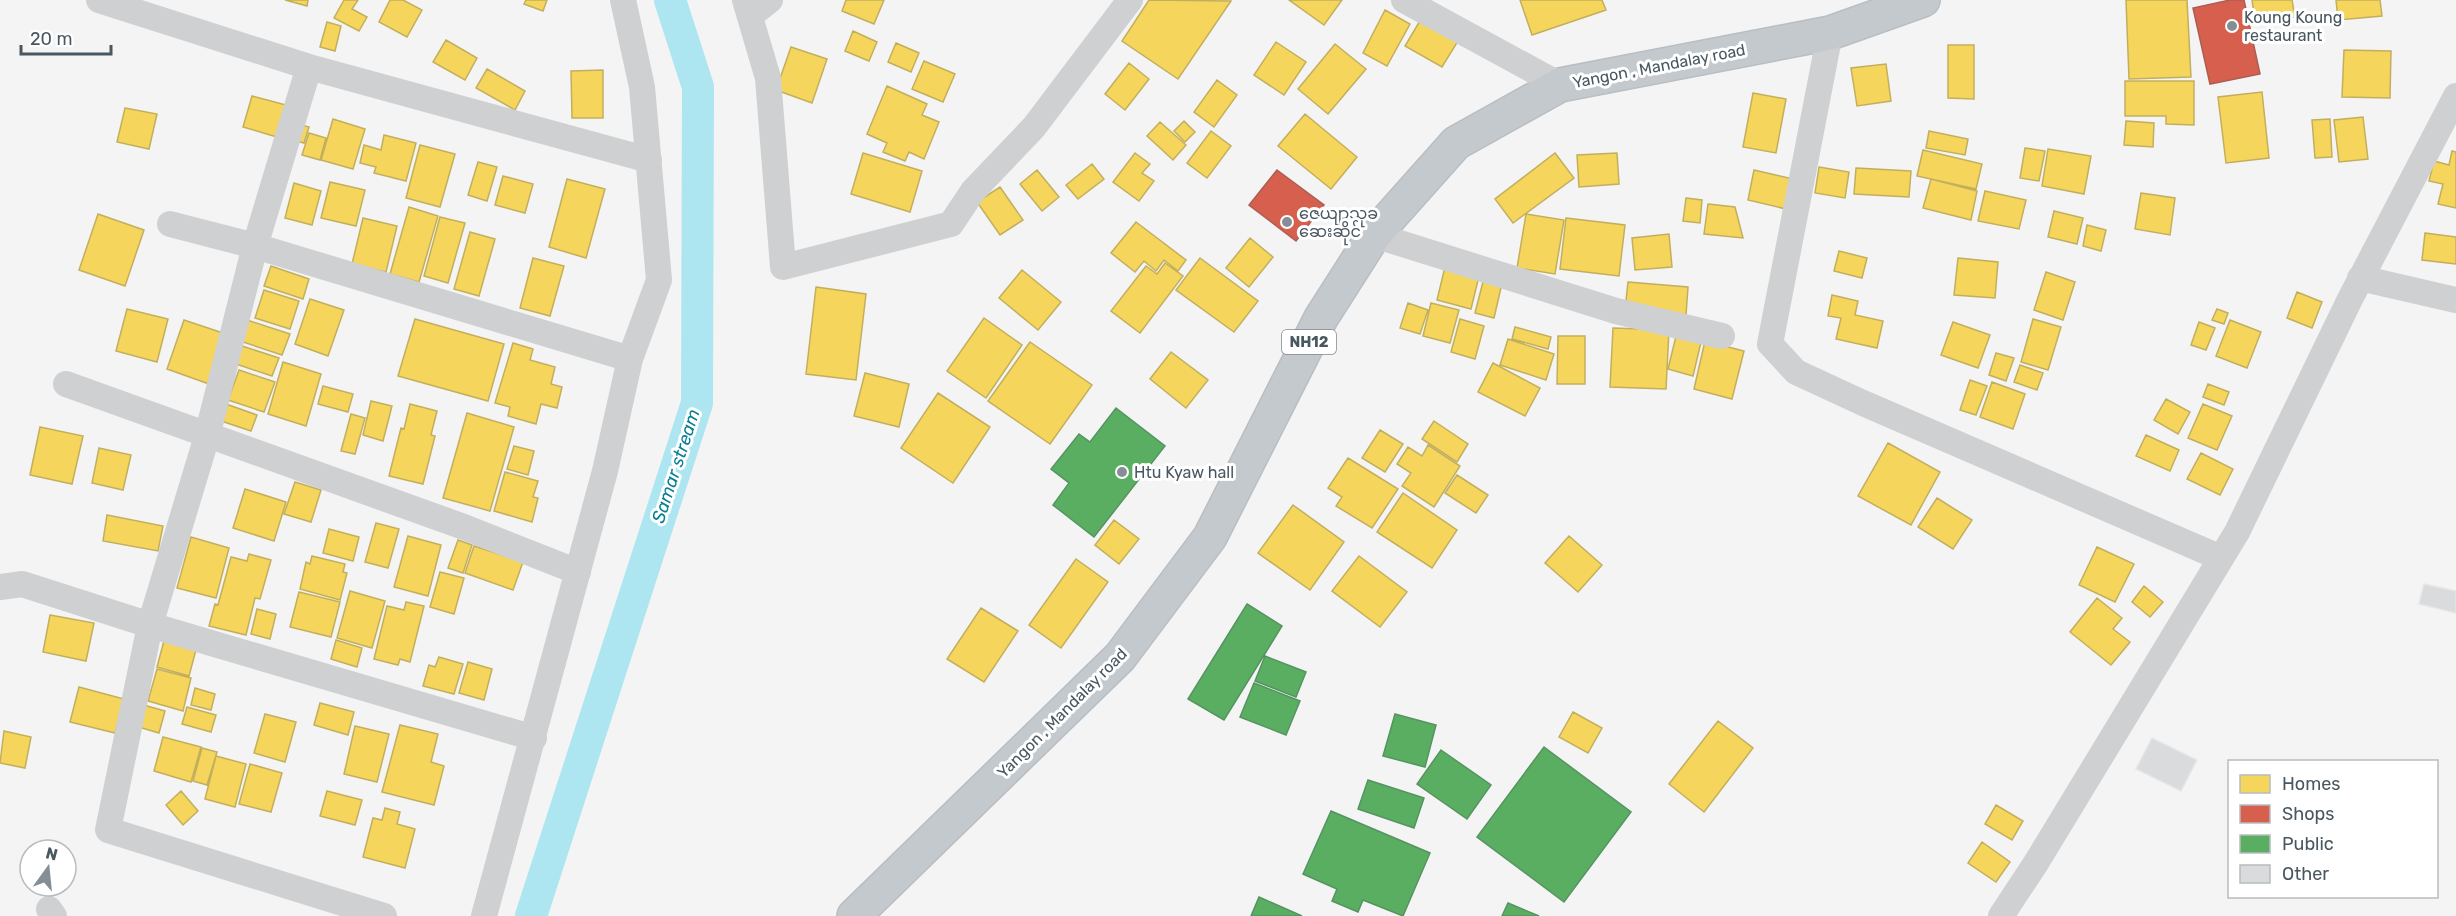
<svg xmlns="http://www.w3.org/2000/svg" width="2456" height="916" font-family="Rubik,'Noto Sans Myanmar',sans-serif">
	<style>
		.homes { fill: #f6d55c; stroke: #c2af5e; stroke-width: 1.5 }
		.shops { fill: #d6604d; stroke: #ac5d53; stroke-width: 1.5 }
		.public { fill: #5aae61; stroke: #559461; stroke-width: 1.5 }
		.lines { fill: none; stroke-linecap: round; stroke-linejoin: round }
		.canal { stroke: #ade6f1; stroke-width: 32 }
		.building { fill: #dadbdc; stroke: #e5e6e7; stroke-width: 1.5 }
		.trunk-casing { stroke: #b9bec3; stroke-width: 36 }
		.minor { stroke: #ced0d2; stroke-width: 26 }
		.trunk { stroke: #c4c9cd; stroke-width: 33 }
		.poi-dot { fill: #858e94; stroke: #fff; stroke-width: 2 }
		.labels { text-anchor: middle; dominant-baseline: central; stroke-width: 6; stroke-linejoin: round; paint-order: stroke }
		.shield { fill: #fff; stroke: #808990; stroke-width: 1.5 }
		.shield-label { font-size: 15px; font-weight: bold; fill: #495761 }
		.poi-label { font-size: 16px; fill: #495761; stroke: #fff; text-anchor: start }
		.street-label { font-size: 16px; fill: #495761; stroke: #fff }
		.water-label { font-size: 18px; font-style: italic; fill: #097f96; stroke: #fff }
	</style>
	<rect width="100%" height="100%" fill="#f4f4f4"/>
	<path class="homes" d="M285 0H308L307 6Z
		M344 0H358L352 9 367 17 359 31 334 18Z
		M390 0H403L422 10 407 37 379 22Z
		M526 0H547L543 11 524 4Z
		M846 0H884L874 24 842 11Z
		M1149 0 1231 1 1178 79 1122 41Z
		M1289 0H1342L1324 25Z
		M1520 0H1602L1606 10 1532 35Z
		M2126 0H2187L2191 77 2129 79Z
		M2252 0H2292L2295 17 2255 21Z
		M2336 0H2380L2382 16 2338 20Z
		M1385 10 1410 24 1387 66 1363 53Z
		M1421 19 1458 41 1442 67 1405 46Z
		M327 22 341 26 335 51 320 47Z
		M853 31 877 42 869 61 845 51Z
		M446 40 477 58 465 80 433 62Z
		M1276 42 1306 62 1284 95 1254 75Z
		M896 43 919 53 911 72 888 62Z
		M1335 44 1366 69 1328 114 1298 89Z
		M1948 45H1974V99L1948 98Z
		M791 47 827 59 812 103 776 90Z
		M2344 50 2391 51 2390 98 2342 97Z
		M924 61 955 74 943 102 912 89Z
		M1129 63 1149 79 1125 110 1105 94Z
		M1886 64 1891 101 1857 106 1851 68Z
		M487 69 525 91 515 110 476 88Z
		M603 70V118H572L571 71Z
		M1217 80 1237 95 1214 127 1194 112Z
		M2125 81H2194V125L2166 124V116H2125Z
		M887 86 927 104 922 115 939 122 924 159 909 152 905 161 883 152 887 143 867 134Z
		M2262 92 2269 158 2226 163 2218 97Z
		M1753 93 1786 99 1776 153 1743 147Z
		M252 96 286 105 277 137 243 127Z
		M125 108 157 114 149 149 117 142Z
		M1305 114 1357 157 1331 189 1278 146Z
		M2363 117 2368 159 2339 162 2334 120Z
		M333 119 365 129 353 169 321 160Z
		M2330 119 2332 157 2315 158 2312 120Z
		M1184 121 1195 132 1185 142 1174 131Z
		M2126 121 2154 123 2153 147 2124 145Z
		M1160 122 1186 145 1173 160 1147 136Z
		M297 124 309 127 304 143 292 140Z
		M1211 131 1231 146 1207 178 1187 163Z
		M1929 131 1968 139 1965 155 1926 148Z
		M309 133 326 138 320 160 302 155Z
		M384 135 416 143 406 181 374 173 376 167 360 163 364 145 381 150Z
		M420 145 455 154 440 207 406 198Z
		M2025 148 2045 151 2039 181 2020 178Z
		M2048 149 2091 156 2084 194 2042 186Z
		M1923 150 1982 164 1976 189 1917 176Z
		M2452 151 2456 152V208L2438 204 2443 184 2429 181 2434 161 2449 165Z
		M863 153 922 171 910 212 851 194Z
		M1135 153 1150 164 1142 173 1154 181 1139 201 1113 182Z
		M1555 153 1574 178 1513 223 1495 199Z
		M1617 153 1619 184 1579 187 1577 155Z
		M478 162 497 167 487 201 468 195Z
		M1092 164 1104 179 1078 199 1066 185Z
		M1819 167 1849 172 1845 198 1815 193Z
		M1856 168 1911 171 1909 197 1854 194Z
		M1037 170 1059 197 1042 211 1020 184Z
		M1754 170 1793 179 1786 209 1748 200Z
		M503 176 533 184 525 213 495 205Z
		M567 179 605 189 586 258 549 247Z
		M1931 179 1977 191 1971 220 1923 208Z
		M330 182 365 190 356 226 321 218Z
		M294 183 321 191 312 225 285 218Z
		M1000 187 1023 220 1000 235 977 202Z
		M1985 191 2026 200 2019 229 1978 221Z
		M2141 193 2175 198 2170 235 2135 229Z
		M1686 198 1702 200 1700 223 1683 221Z
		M1708 204 1735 207 1743 238 1704 234Z
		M409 207 438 216 419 282 390 274Z
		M2054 211 2083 218 2077 244 2048 237Z
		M98 214 144 230 125 286 79 270Z
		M1526 214 1564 220 1555 274 1517 268Z
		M440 217 465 223 448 283 424 276Z
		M363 218 397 226 386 272 352 264Z
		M1566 218 1625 225 1619 276 1560 269Z
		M1136 222 1186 260 1178 271 1164 260 1156 271 1144 261 1135 272 1111 253Z
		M2087 225 2106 230 2101 251 2083 246Z
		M470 232 495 239 479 296 454 289Z
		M2425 233 2456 237V264L2422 260Z
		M1669 234 1672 267 1635 270 1632 238Z
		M1250 238 1273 257 1249 287 1226 268Z
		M1839 251 1867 258 1862 278 1834 271Z
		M533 258 564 266 550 316 520 308Z
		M1200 258 1258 301 1234 332 1176 290Z
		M1958 258 1998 262 1995 298 1954 295Z
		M1165 263 1183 276 1140 333 1111 311 1146 266 1157 274Z
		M271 266 309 279 303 299 264 286Z
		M1445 267 1479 276 1471 309 1437 300Z
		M1022 270 1061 302 1038 330 999 298Z
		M2046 272 2075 282 2063 320 2034 310Z
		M1485 274 1503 279 1494 318 1475 313Z
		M1628 282 1688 287 1686 315 1625 310Z
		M816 287 866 294 856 380 806 374Z
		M264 290 299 301 290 329 255 318Z
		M2297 292 2322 302 2312 328 2287 318Z
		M1832 295 1858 301 1855 315 1883 321 1877 348 1836 339 1841 318 1828 316Z
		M310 299 344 310 328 356 295 344Z
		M1408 303 1428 310 1420 334 1400 328Z
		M1431 303 1459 310 1450 343 1423 336Z
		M127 309 168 319 157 362 116 351Z
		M2217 309 2228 313 2224 324 2212 320Z
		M984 318 1022 345 986 398 947 371Z
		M415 319 504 344 488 401 398 376Z
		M1460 319 1484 326 1475 359 1451 352Z
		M2033 319 2061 327 2048 370 2021 362Z
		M184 320 226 334 209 384 167 369Z
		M247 320 290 334 282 355 240 341Z
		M2230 320 2261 332 2247 368 2216 356Z
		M1953 322 1990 335 1978 368 1941 355Z
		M2199 322 2215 328 2206 350 2191 345Z
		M1515 327 1551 337 1548 349 1512 339Z
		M1613 328 1669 330 1666 389 1610 387Z
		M1677 332 1702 338 1693 376 1668 369Z
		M1558 336H1585V384H1557Z
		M1508 339 1554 354 1546 380 1500 365Z
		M1705 341 1744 351 1732 399 1694 389Z
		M1030 342 1092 385 1050 444 988 401Z
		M513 343 533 349 530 360 555 367 551 384 562 387 557 408 541 404 536 424 508 416 510 407 495 403Z
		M242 346 279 358 272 376 236 364Z
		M1171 352 1208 380 1186 408 1150 379Z
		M1996 353 2014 358 2006 381 1989 375Z
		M283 362 321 374 306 426 268 414Z
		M1493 363 1540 388 1525 416 1478 392Z
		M2020 365 2043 373 2037 390 2014 382Z
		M239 370 275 382 264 412 228 400Z
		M865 373 909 384 899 427 854 416Z
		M1970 380 1987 386 1976 415 1960 410Z
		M1992 382 2025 394 2013 429 1980 417Z
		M2208 384 2229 392 2224 405 2203 397Z
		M323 386 353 394 348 412 318 404Z
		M938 393 990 427 953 483 901 448Z
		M2166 399 2190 412 2178 434 2154 420Z
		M371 401 392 406 383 441 363 435Z
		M226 404 257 415 251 431 221 421Z
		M410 404 437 411 431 435 435 436 423 484 389 476 401 428 404 429Z
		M2203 404 2232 416 2217 450 2188 438Z
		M467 413 514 427 490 511 443 498Z
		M351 414 365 418 355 454 341 451Z
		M1434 421 1468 444 1457 462 1422 439Z
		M40 427 83 436 72 484 30 475Z
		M1380 430 1403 444 1385 472 1362 458Z
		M2146 435 2179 450 2170 471 2136 456Z
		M1888 443 1940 472 1911 525 1858 496Z
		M1428 445 1460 466 1434 507 1402 486 1411 473 1397 464 1408 447 1422 456Z
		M514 446 534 451 528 475 507 469Z
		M99 448 131 455 123 490 92 483Z
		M2201 453 2233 469 2220 495 2187 479Z
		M1348 458 1398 489 1372 528 1336 506 1342 497 1328 488Z
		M505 472 538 481 533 497 538 498 532 522 494 511Z
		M1457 475 1488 495 1476 513 1445 493Z
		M295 482 321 490 311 522 284 514Z
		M245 489 286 502 274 541 233 528Z
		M1403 493 1457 530 1432 568 1377 532Z
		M1937 498 1972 520 1953 549 1918 527Z
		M1293 505 1344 542 1310 590 1258 553Z
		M107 515 163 526 158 551 103 541Z
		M1114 520 1139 539 1119 564 1095 545Z
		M376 523 399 529 388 568 365 562Z
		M329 529 359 537 353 561 323 553Z
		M408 536 441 545 428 596 394 587Z
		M1569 536 1602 565 1578 592 1545 563Z
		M191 537 229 548 216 598 177 588Z
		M458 540 472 545 463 573 448 568Z
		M474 546 523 562 513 590 465 573Z
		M2097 547 2134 564 2115 602 2079 585Z
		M249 554 271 560 260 599 255 598 246 635 209 626 215 604 218 605 231 557 247 561Z
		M312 556 345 564 343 572 347 573 340 600 300 589 306 562 310 564Z
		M1359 556 1407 592 1380 627 1332 591Z
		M1076 559 1108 582 1061 648 1029 625Z
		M440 572 464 578 454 614 430 607Z
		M2144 586 2163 602 2150 617 2132 602Z
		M350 591 385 601 372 648 337 638Z
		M299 592 340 602 331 637 290 627Z
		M2097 598 2122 618 2113 629 2130 642 2111 665 2070 632Z
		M406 602 424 606 410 662 400 659 398 665 374 659 387 606 404 610Z
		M981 608 1018 631 984 682 947 659Z
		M257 609 276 614 270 639 251 634Z
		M50 615 94 623 86 661 43 652Z
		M165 637 197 646 189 676 157 667Z
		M336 640 362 648 357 667 331 659Z
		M439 657 463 664 454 694 423 686 429 665 435 667Z
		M468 662 492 669 484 700 459 693Z
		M157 669 191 678 183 711 148 701Z
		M79 687 124 699 115 733 70 722Z
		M195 688 215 694 211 710 191 705Z
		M320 703 354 712 348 735 314 725Z
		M140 704 165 711 159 733 135 726Z
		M187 707 216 715 211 732 182 724Z
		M1573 712 1602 728 1588 753 1559 737Z
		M265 714 296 722 285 762 254 753Z
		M1718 721 1753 748 1704 812 1669 784Z
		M400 725 438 734 431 762 444 766 434 805 382 792Z
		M355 726 389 734 377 782 344 774Z
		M4 731 31 737 25 768 0 763Z
		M163 737 201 747 191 782 154 771Z
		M202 748 217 752 207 785 193 781Z
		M216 756 246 764 235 807 205 799Z
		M250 764 282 773 271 812 239 804Z
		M181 791 198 811 183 825 166 805Z
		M327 791 362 800 355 825 320 816Z
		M1996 805 2023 821 2012 840 1985 824Z
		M385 808 400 812 397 824 415 829 405 868 363 857 373 818 382 820Z
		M1982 842 2010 862 1996 882 1968 863Z"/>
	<path class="shops" d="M2230 0H2244L2260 74 2210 84 2193 8Z
		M1277 170 1324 205 1296 241 1249 205Z"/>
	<path class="public" d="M1116 408 1165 446 1094 537 1053 505 1069 483 1051 469 1079 434 1090 442Z
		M1247 604 1282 626 1224 720 1188 699Z
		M1265 656 1306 672 1296 697 1255 681Z
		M1254 683 1300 701 1286 735 1240 717Z
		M1395 714 1436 725 1425 767 1383 756Z
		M1544 747 1631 812 1564 902 1477 837Z
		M1441 750 1491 785 1467 819 1417 784Z
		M1368 780 1424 798 1414 828 1358 809Z
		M1331 811 1430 853 1403 916 1363 900 1358 912 1332 901 1337 889 1303 874Z
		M1259 897 1302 916H1251Z
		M1508 903 1539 916H1502Z"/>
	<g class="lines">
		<path class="canal" d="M531 916 697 403 698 87 670 0"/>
	</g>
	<path class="building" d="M2424 584 2456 591V613L2419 604Z
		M2152 738 2197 760 2181 791 2136 769Z"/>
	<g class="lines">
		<defs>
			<path id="trunk" d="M854 916 1120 657 1210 537 1321 318 1374 235 1456 143 1560 85 1830 33 1923 0"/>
		</defs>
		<use href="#trunk" class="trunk-casing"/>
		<path class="minor" d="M99 0 309 67 649 160
			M745 0 768 78 783 267 951 224 973 191 1034 127 1130 0
			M1404 0 1560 85
			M750 16 770 0
			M1830 33 1770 344 1796 372 1863 403 2221 558
			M309 67 255 246 207 436 150 625 108 830 384 916
			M170 224 255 246 630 359
			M1374 235 1616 311 1722 336
			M2360 278 2456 300
			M66 384 464 527 578 572
			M0 587 22 584 150 625 534 738
			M49 909 54 916
			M484 916 605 471 630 359 659 280 642 87 623 0
			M2001 916 2036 863 2237 532 2350 299 2456 96"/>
		<use href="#trunk" class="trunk"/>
	</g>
	<g class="poi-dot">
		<circle cx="2232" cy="26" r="6"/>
		<circle cx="1287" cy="222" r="6"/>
		<circle cx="1122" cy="472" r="6"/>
	</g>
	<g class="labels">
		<rect class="shield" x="1282" y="330" width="54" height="24" rx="4.5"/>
		<g class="shield-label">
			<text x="1309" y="342">NH12</text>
		</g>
		<g class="poi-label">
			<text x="2244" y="17">Koung Koung<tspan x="2244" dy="18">restaurant</tspan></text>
			<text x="1299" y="213">ဇေယျာသုခ<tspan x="1299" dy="18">ဆေးဆိုင်</tspan></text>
			<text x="1134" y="472">Htu Kyaw hall</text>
		</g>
		<g class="street-label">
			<text transform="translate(1659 66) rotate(-11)">Yangon , Mandalay road</text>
			<text transform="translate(1062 713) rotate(-45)">Yangon , Mandalay road</text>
		</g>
		<g class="water-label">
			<text transform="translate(676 466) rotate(-72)">Samar stream</text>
		</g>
	</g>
	<rect x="2228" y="760" width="210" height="138" fill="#ffffff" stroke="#b6bcc0" stroke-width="1.5"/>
	<rect x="2240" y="775" width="30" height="18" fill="#f6d55c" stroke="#b6bcc0" stroke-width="1.5"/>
	<text x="2282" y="790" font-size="18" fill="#495761">Homes</text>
	<rect x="2240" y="805" width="30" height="18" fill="#d6604d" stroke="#b6bcc0" stroke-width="1.5"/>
	<text x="2282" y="820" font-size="18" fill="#495761">Shops</text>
	<rect x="2240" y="835" width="30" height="18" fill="#5aae61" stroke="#b6bcc0" stroke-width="1.5"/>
	<text x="2282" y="850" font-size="18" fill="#495761">Public</text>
	<rect x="2240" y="865" width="30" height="18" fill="#dadbdc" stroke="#b6bcc0" stroke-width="1.5"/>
	<text x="2282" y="880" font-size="18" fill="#495761">Other</text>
	<g transform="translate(48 868) rotate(15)"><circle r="28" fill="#ffffff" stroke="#b6bcc0" stroke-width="1.5"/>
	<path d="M0-4.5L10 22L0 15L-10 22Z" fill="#858e94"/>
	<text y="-9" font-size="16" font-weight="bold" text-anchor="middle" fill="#495761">N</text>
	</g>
	<path d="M21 45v9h90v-9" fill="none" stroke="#495761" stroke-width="3"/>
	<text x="30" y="45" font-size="18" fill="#495761" stroke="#ffffff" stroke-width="4.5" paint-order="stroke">20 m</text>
</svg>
